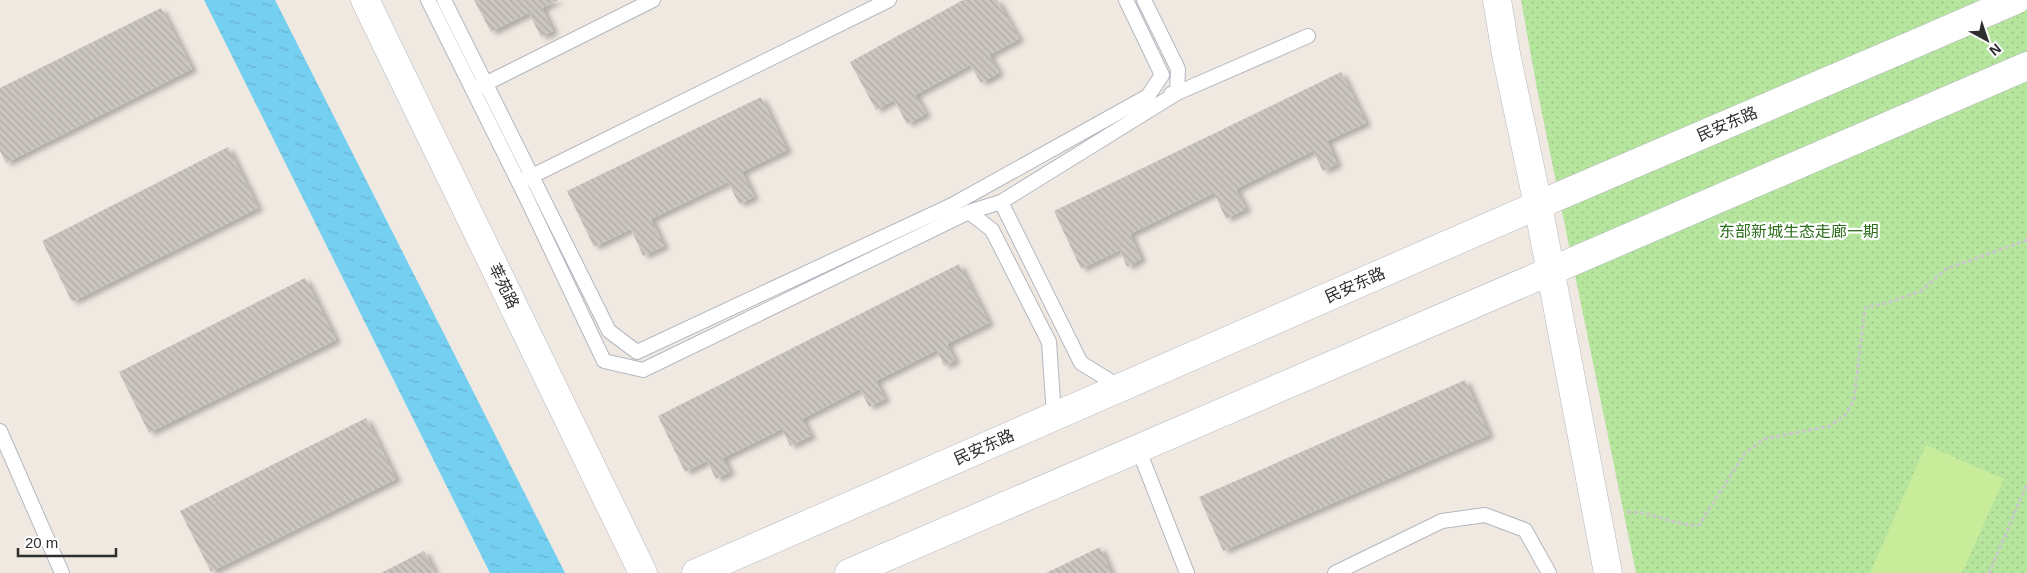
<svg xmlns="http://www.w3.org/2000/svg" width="2027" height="573" font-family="Arial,'Noto Sans SC',sans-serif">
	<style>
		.park { fill: url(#park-dots) }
		.pitch { fill: #c9ec9a }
		.water { fill: url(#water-ripples) }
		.building { fill: url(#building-back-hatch); filter: url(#shadow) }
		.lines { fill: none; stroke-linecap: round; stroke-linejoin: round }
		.service-casing { stroke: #b4b7c1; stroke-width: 16 }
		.minor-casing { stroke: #b4b7c1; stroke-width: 29 }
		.tertiary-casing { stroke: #b4b7c1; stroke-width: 29 }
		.secondary-casing { stroke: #b4b7c1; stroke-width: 29 }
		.path { stroke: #c9c9c9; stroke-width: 3; stroke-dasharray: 4 2.5; stroke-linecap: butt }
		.service { stroke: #fff; stroke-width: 14 }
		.minor { stroke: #fff; stroke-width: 28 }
		.tertiary { stroke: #fff; stroke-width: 28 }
		.secondary { stroke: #fff; stroke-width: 28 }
		.secondary-bridge-casing { stroke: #b4b7c1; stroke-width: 29; stroke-linecap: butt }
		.secondary-bridge { stroke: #fff; stroke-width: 28 }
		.labels { text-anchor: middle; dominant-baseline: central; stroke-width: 4.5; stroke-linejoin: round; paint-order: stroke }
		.street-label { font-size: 16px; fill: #2e2e2e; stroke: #fff }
		.park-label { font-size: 16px; fill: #2c6e1b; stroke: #fff }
	</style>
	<defs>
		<pattern id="park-dots" width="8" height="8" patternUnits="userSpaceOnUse" patternTransform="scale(1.25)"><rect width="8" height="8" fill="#b6e59e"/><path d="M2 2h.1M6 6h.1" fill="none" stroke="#9dc588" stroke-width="1.8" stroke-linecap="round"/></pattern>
		<pattern id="water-ripples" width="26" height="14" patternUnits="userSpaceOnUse" patternTransform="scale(1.25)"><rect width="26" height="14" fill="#75cff0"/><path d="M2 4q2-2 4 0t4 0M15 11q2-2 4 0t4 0" fill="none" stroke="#66b2ce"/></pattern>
		<pattern id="building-back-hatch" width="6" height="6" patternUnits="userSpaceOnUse" patternTransform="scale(1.25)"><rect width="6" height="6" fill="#cbc7bf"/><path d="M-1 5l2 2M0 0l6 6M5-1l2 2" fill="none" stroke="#afaba4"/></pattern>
		<filter id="shadow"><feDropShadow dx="5.5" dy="3" stdDeviation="2.5" flood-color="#0004"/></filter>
	</defs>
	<rect width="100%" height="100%" fill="#efe9e1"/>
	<path class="park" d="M1521 0H2027V573H1636L1537 89Z"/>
	<path class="pitch" d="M1926 445 2004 479 1962 573H1870Z"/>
	<path class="water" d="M204 0H275L565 573H490Z"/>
	<path class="building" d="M474 0H558L542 8 553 31 541 37 529 13 491 32Z
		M963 0H997L1019 39 989 55 999 73 981 83 970 65 915 95 926 114 907 124 894 100 876 110 850 62Z
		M161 8 192 69 6 163 0 151V88Z
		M1341 72 1366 123 1327 141 1337 164 1323 171 1313 151 1236 189 1246 209 1226 219 1214 193 1130 234 1141 259 1127 267 1120 250 1081 269 1054 211Z
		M761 97 787 150 742 172 754 197 739 204 728 182 651 219 664 246 643 256 631 229 594 247 567 191Z
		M228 147 258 208 72 302 42 241Z
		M959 264 989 323 947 344 955 361 944 366 937 350 876 381 885 399 869 407 860 389 802 419 811 436 790 446 782 429 723 458 730 472 716 479 707 461 685 472 658 416Z
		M305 278 336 340 149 433 119 372Z
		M1465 380 1489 435 1223 551 1199 497Z
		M366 418 396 479 211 572 180 511Z
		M1100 547 1111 573H1046Z
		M424 551 435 573H381Z"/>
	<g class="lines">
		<defs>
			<path id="service" d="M428 0 526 197 604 361 643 370 969 212 992 230 1049 342 1054 416
				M444 0 609 331 637 352 952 205 1148 96 1162 75 1126 0
				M479 87 653 0
				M1171 94 1177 93 1308 36
				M524 180 889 0
				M1001 202 1081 363 1120 387
				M969 212 1001 202 1177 93 1178 69 1144 0
				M0 431 62 573
				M1138 448 1187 573
				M1335 573 1442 521 1485 515 1525 530 1549 573"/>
			<path id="minor" d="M1497 0 1506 54 1538 205 1608 573"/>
			<path id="tertiary" d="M365 0 643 573"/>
			<path id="secondary" d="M696 573 1538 205 1919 42
				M849 573 2027 66"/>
		</defs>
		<use href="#service" class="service-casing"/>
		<use href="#minor" class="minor-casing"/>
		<use href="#tertiary" class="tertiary-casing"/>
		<use href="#secondary" class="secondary-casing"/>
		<path class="path" d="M1627 512C1652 511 1674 526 1699 525L1745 453 1764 439 1830 426 1845 415 1854 400 1865 308 1887 303 1921 291 1946 269 2027 240
			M1989 573 2027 484"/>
		<use href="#service" class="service"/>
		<use href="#minor" class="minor"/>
		<use href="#tertiary" class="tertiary"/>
		<use href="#secondary" class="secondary"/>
		<defs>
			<path id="secondary-bridge" d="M1919 42 2016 0"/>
		</defs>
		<use href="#secondary-bridge" class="secondary-bridge-casing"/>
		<use href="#secondary-bridge" class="secondary-bridge"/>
	</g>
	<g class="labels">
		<g class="street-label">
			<text transform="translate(1727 124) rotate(-23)">民安东路</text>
			<text transform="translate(1355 285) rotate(-24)">民安东路</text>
			<text transform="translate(504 286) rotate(64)">莘苑路</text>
			<text transform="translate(984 447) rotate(-24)">民安东路</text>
		</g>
		<g class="park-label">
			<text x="1799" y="231">东部新城生态走廊一期</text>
		</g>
	</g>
	<g transform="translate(1987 40) rotate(140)" stroke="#ffffff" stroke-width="4" paint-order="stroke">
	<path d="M0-4L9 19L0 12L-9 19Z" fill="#2e2e2e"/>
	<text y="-8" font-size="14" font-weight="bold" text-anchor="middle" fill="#2e2e2e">N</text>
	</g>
	<path d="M18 548v8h98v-8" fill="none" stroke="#2e2e2e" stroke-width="2.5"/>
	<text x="25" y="548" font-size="15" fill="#2e2e2e" stroke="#ffffff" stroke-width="4" paint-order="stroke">20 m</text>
</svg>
